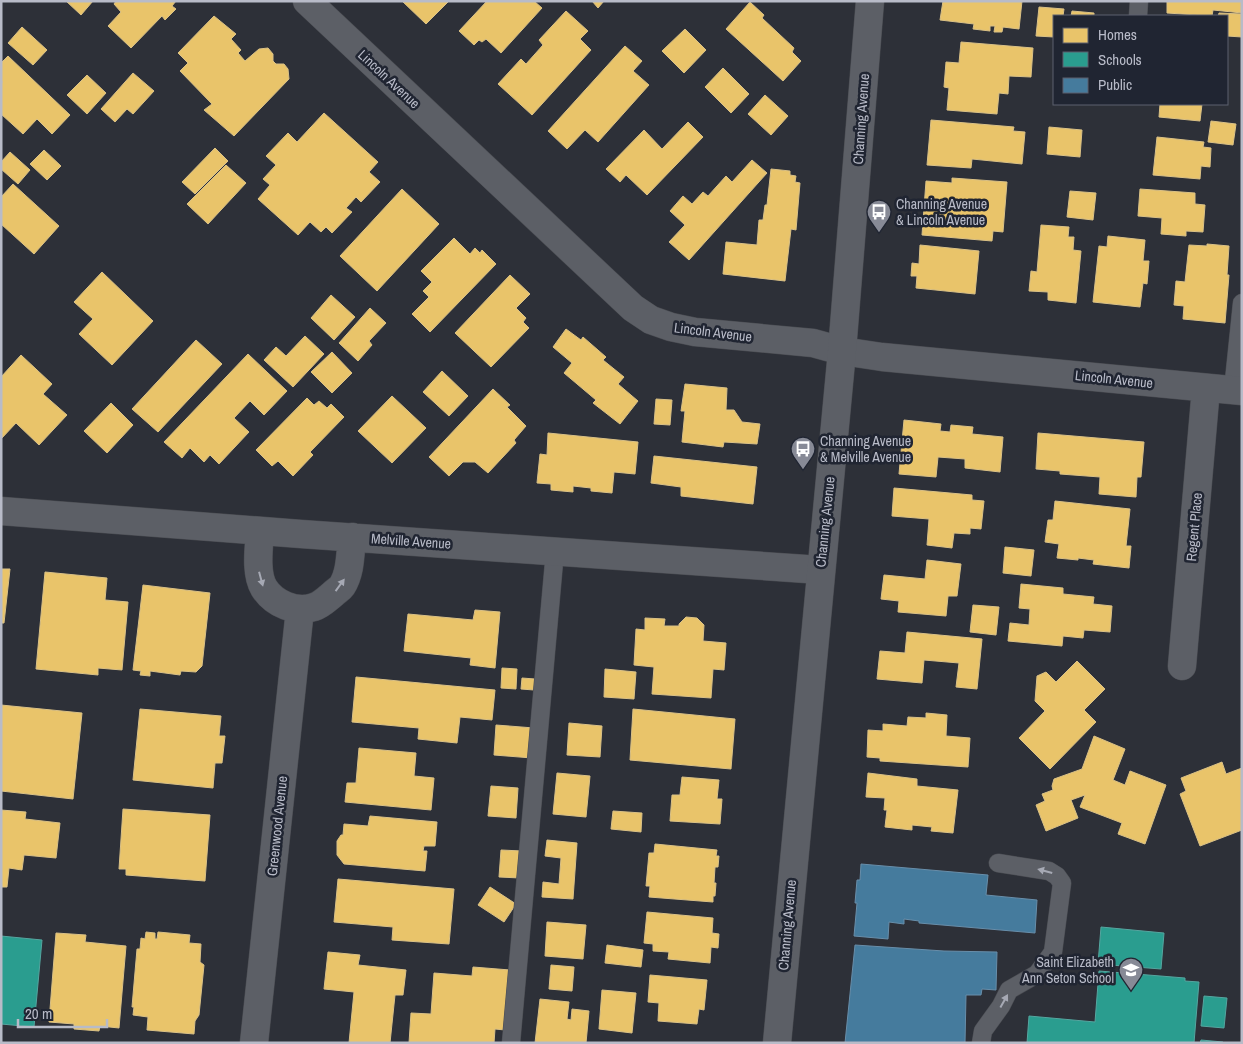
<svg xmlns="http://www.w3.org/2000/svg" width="1243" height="1044" font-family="'Archivo Narrow',sans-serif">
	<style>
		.homes { fill: #e9c46a; stroke: #dac186 }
		.schools { fill: #2a9d8f; stroke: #55a6a0 }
		.public { fill: #457b9d; stroke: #688eaa }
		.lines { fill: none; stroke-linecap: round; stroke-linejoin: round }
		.service-casing { stroke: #494b51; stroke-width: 19 }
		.minor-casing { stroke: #494b51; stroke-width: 29 }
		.tertiary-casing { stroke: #494b51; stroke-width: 29 }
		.service { stroke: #5c5f66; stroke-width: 18 }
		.minor { stroke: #5c5f66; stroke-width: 28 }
		.tertiary { stroke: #5c5f66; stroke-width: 28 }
		.oneway { fill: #a6a9b4 }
		.labels { text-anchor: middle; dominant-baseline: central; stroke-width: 5; stroke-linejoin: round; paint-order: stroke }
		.street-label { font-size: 14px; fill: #b8bbc8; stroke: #202532 }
		.poi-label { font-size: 14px; fill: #b8bbc8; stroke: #202532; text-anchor: start }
	</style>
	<rect width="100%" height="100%" fill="#2d3038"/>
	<path class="homes" d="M66 1H93L81 15Z
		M116 1H176L172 6 176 9 165 20 162 16 131 48 108 26 121 12 114 4Z
		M402 1H449L426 24Z
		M487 1H534L542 8 501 53 486 39 482 42 479 40 474 45 459 31Z
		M592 1H604L598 8Z
		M943 1H1022L1019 29 1003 27 1002 32H994L995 26H990V31L973 29 974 24 940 20Z
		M1167 1H1242V13L1213 10 1212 16 1167 13Z
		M750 2 764 15 762 18 794 48 792 52 801 61 783 81 726 29Z
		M1039 7 1064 9 1063 16H1054V37L1036 36Z
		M566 11 588 31 580 39 591 50 532 115 498 84 521 59 526 64 543 45 539 40Z
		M1072 11 1094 13V16H1071Z
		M1219 13 1242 14V37L1227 36V16H1218Z
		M214 16 236 34 231 39 241 50 238 53 245 61 259 49 268 48 273 54V61L276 64H284L288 69 289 79 234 136 204 110 212 104 180 71 188 63 178 53Z
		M22 27 47 50 33 65 8 43Z
		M685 29 706 50 684 73 662 51Z
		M961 42 1033 48 1031 77 1009 76 1008 94 999 93 997 114 947 110 949 88 944 87 946 62 959 63Z
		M625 46 642 61 633 71 649 85 598 142 585 130 567 149 548 131Z
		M8 56 70 115 52 134 37 119 23 134 1 114V84L3 82 1 80V63Z
		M723 68 749 94 731 113 705 87Z
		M133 73 154 91 133 114 127 109 115 122 101 109Z
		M87 75 106 93 87 114 67 95Z
		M765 95 788 116 771 135 748 114Z
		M1160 104H1202L1200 121 1159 117Z
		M324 113 378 162 369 172 380 182 361 202 356 197 346 208 352 212 332 233 326 227 321 232 310 222 298 235 258 199 270 185 263 179 276 165 266 156 288 133 297 142Z
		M931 120 1014 127 1013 131 1025 132 1022 164 972 159 971 168 927 165Z
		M1211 121 1236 124 1233 145 1208 142Z
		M688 122 703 137 647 195 626 175 620 182 606 169 644 130 662 149Z
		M1049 127 1082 130 1080 157 1047 154Z
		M1157 137 1204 142 1203 147 1211 148 1210 167 1201 166 1200 179 1153 175Z
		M215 148 228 161 195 194 182 182Z
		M44 150 61 166 47 180 30 164Z
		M10 152 30 170 18 184 1 169V162Z
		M752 160 767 173 689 260 669 242 685 225 670 211 683 196 692 204 703 192 708 196 726 176 732 182Z
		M226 165 246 183 208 224 187 204Z
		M771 169 790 171V175L796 176 795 182 800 183 796 230 791 229 785 281 723 274 726 242 757 245 759 220H763L765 205H767Z
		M952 178 1007 182 1003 232 993 231 992 241 922 235 926 181 952 183Z
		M13 184 59 226 34 254 1 224V197Z
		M402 189 439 224 377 291 340 256Z
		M1140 189 1195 193V204L1205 205 1203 232 1186 231V236L1161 234 1162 218 1138 216Z
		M1070 191 1096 193 1093 220 1067 217Z
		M1041 225 1069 227 1068 237H1074L1073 250 1081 251 1076 303 1048 300V292L1029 291 1031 271 1037 272Z
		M1108 236 1145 240 1143 261H1149L1147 284 1143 283 1140 307 1093 302 1099 246 1107 247Z
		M454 238 470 254 475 248 480 253 482 250 496 264 430 332 412 314 429 297 423 291 432 282 421 271Z
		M1207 244 1229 246 1227 275H1229L1225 323 1183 319 1184 306 1174 305 1176 281 1185 282 1189 245 1207 246Z
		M920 245 979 251 975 294 916 288 917 276H911L912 263 919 264Z
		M102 272 153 321 112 365 79 334 93 319 74 302Z
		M510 275 530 294 516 308 526 318 523 322 529 328 491 367 455 333Z
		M331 295 355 317 334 340 311 318Z
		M370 308 386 323 369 341 372 345 358 361 339 343Z
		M566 329 581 340 583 337 606 357 603 360 624 377 618 384 638 401 620 424 593 403 596 400 564 373 572 363 553 347Z
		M305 336 324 354 293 387 264 360 276 347 286 356Z
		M196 340 222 364 158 432 132 409Z
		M332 352 352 373 332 393 311 372Z
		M248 354 287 391 264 415 250 401 234 418 249 432 219 464 210 455 204 462 190 448 182 458 164 442Z
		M21 355 52 384 43 394 67 415 39 445 16 423 1 439V377Z
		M442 371 468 396 449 416 423 392Z
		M685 384 727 388 726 410H734L742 422 760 424 757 444 724 442 723 447 682 442 685 411H681Z
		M493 389 510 405 507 407 526 426 514 440 516 443 488 473 475 462H463L449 476 429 457Z
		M392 396 426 428 392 463 358 431Z
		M307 398 314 405 319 401 327 408 331 404 344 417 310 452 313 455 293 476 278 461 272 466 256 450Z
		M656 399 672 400 670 425 654 424Z
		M111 403 133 425 107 453 84 431Z
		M904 420 941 424 940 431 950 432 951 425 973 427 972 434 1003 437 1000 472 965 468V459L938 457 936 477 899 474Z
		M548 433 638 442 635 474 614 472 612 493 591 491V488L573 486V492L551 490V484L537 483 540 454 547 455Z
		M1038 433 1144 442 1141 477H1137L1136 497 1099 494 1100 477 1060 474V471L1036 469Z
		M654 456 757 467 753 504 681 496V487L651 483Z
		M894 488 972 495V500L984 501 981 529 970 528V534L954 533 952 548 927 545 929 519 892 516Z
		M1055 501 1130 509 1126 546H1131L1129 568 1093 564 1094 560 1078 558V560L1057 558 1059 544 1045 542 1048 520H1053Z
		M1005 547 1034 550 1031 576 1003 573Z
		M927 560 961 564 957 596H948L946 616 898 612 899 601 881 599 884 575 925 579Z
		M1 569H10L4 623H1Z
		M45 572 107 578 105 600 128 602 122 670 98 668V675L36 669Z
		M1021 584 1063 588V594L1094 597 1093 604 1112 606 1110 632 1084 630 1083 638 1063 636 1062 646 1008 641 1010 623 1029 625 1030 609 1019 608Z
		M143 585 210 593 202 666 196 672 181 671 180 675 150 671V676L140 675 141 671 133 670Z
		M973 605 999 607 996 635 970 632Z
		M475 610 500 612 495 668 470 665 471 658 404 651 408 614 473 620Z
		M686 617 697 618 704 625 703 641 726 643 724 670 713 669 711 698 652 694 654 667 634 665 636 629 645 630V618L665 619 664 626H679V624Z
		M907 632 982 639 977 689 956 687 959 663 924 660 922 683 877 679 880 651 905 653Z
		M1077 661 1105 689 1084 710 1096 722 1050 769 1019 738 1045 711 1035 701 1037 676 1046 672 1056 682Z
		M502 668 517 669 516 689 501 688Z
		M605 669 636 672 634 699 604 697Z
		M356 677 495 690 492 720 460 717 457 743 418 739 419 728 352 722Z
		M522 678 535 679 534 690 521 689Z
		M1 705 82 713 73 799 1 791Z
		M140 709 221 716 219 736H225L222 763H215L213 788 133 780Z
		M633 709 735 719 731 769 630 760Z
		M926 713 947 715 946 736 970 738 968 767 880 761V758L867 757 868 730 883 731V724L907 726 908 717 926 718Z
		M569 723 602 726 600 757 567 755Z
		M496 725 534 728 532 758 494 755Z
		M1094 736 1125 749 1113 780 1125 785 1130 771 1166 785 1145 844 1118 834 1122 823 1080 807 1085 795 1071 800 1078 818 1046 831 1036 805 1045 801 1042 794 1053 790 1052 786 1054 779 1082 769Z
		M359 748 416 753 414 776 434 778 431 810 345 802 347 783H356Z
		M1222 762 1226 774 1242 768V830L1200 846 1180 794 1186 791 1181 778Z
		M557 773 590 776 586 817 553 814Z
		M868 773 917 779V786L958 790 953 833 931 831 932 827 912 825V830L885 827 887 810H884L885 798 866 797Z
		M682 777 719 780 717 799H722L720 824 670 821 672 795H680Z
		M491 786 518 788 516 818 488 816Z
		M123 809 210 815 205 881 126 875V869H119Z
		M1 810 26 812 25 819 60 823 56 858 24 855 22 870 9 868 7 887H1Z
		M613 811 642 813 641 832 611 829Z
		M370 816 437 822 435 846H424L423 851H427L425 871 344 864 337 855V841L341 835H343L344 824 368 826Z
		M547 840 577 843 573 899 542 897 543 882 559 884 561 858 545 856Z
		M655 844 717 850 716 856H719L718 867H715L714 883H716L715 896H713V902L649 897 650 886H646L649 853H654Z
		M501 850 522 851 520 878 499 877Z
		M338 879 454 889 449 944 392 940 393 927 334 922Z
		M490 887 516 904 504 922 478 905Z
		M647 912 713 918 712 933 719 934 718 948 711 947 710 963 668 959 669 952 653 951V944L644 943Z
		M547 922 586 925 583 959 545 956Z
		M146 932 155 933V939H157L158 932 190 935 189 943 201 944 200 962 204 965 199 1015 195 1021 194 1034 147 1030 148 1017 133 1015 134 1007H132L137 949H140L141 938 145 939Z
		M56 933 86 935 85 942 126 946 119 1028 100 1026 99 1031 74 1029V1024L49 1022Z
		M607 945 643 950 641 967 605 963Z
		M328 952 360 955 358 965 406 970 403 995H395L390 1043H349L354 992 324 989Z
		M551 965 574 967 572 991 549 989Z
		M473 967 510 970 505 1030 495 1029 494 1043H409L411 1013 431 1014 434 973 472 976Z
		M650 975 707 980 704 1010 699 1009 697 1024 658 1021 659 1003 648 1002Z
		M602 990 636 993 632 1033 599 1029Z
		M540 999 569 1002 567 1019 571 1020 572 1009 589 1011 586 1043H535Z"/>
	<path class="schools" d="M1101 927 1164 933 1161 969 1098 964Z
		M1 936 42 940 34 1027 1 1024Z
		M1099 971 1185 978V981L1199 982 1194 1043H1027L1029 1016 1095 1022Z
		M1204 996 1227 998 1224 1028 1201 1026Z
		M1201 1040 1223 1042V1043H1200Z"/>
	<path class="public" d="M861 864 988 875 986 895 1037 900 1035 933 919 923V921L904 919V924L889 922 888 939 854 936 857 903H855L857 880H860Z
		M855 945 944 951 997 952 996 990 982 989 981 995H966L965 1043H845Z"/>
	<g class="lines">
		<defs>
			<path id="service" d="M1138 16 1139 1
				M1233 390 1242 303
				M511 1043 555 551
				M981 1043 983 1031 1001 1006 1009 990 1037 974 1053 952 1062 883 1057 876 1049 871 998 863"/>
			<path id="minor" d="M307 1 633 308 651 320 671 327 695 332 813 343 842 351 882 357 1242 391
				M1 511 301 534 821 570
				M260 531C259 547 255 573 264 588 274 604 296 613 314 607 321 605 328 598 333 594 336 591 340 589 342 586 351 572 350 553 352 537
				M1182 666 1206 388
				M254 1043 300 609"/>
			<path id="tertiary" d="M777 1043 842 351 870 1"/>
		</defs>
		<use href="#service" class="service-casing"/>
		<use href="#minor" class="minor-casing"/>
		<use href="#tertiary" class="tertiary-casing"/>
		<use href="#service" class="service"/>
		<use href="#minor" class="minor"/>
		<use href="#tertiary" class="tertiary"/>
	</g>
	<defs><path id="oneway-solid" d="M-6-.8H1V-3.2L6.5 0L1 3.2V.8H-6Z" transform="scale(1.25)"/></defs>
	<g class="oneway">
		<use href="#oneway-solid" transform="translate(261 579) rotate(75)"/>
		<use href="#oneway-solid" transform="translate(340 585) rotate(-54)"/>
		<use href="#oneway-solid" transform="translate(1045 871) rotate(-165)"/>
		<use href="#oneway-solid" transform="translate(1004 1001) rotate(-61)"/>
	</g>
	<defs>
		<symbol id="bus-pin" viewBox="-11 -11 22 30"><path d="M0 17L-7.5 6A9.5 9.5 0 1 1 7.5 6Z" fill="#878a96" stroke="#202532"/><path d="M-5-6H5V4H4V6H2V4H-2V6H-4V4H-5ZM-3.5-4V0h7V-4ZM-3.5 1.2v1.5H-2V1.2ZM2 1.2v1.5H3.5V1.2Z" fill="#fff"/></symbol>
		<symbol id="school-pin" viewBox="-11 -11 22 30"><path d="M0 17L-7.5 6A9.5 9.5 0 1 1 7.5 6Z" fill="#878a96" stroke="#202532"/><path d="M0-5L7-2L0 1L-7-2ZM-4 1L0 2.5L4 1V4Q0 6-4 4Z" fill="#fff"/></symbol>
	</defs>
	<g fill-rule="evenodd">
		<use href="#bus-pin" x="865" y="198" width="28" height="38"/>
		<use href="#bus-pin" x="789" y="435" width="28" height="38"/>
		<use href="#school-pin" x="1117" y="956" width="28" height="38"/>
	</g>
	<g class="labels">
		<g class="street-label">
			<text transform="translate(389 79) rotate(43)">Lincoln Avenue</text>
			<text transform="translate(861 119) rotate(-86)">Channing Avenue</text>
			<text transform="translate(713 332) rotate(7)">Lincoln Avenue</text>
			<text transform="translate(1114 379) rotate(6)">Lincoln Avenue</text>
			<text transform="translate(825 522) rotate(-84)">Channing Avenue</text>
			<text transform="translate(1194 527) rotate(-85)">Regent Place</text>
			<text transform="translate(411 541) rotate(4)">Melville Avenue</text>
			<text transform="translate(277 826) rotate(-84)">Greenwood Avenue</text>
			<text transform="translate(787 925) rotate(-85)">Channing Avenue</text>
		</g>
		<g class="poi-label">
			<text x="896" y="204">Channing Avenue<tspan x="896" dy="16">&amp; Lincoln Avenue</tspan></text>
			<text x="820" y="441">Channing Avenue<tspan x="820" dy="16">&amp; Melville Avenue</tspan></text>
			<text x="1114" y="962" text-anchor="end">Saint Elizabeth<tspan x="1114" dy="16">Ann Seton School</tspan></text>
		</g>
	</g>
	<rect width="1243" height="1044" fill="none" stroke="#b8bbc8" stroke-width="5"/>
	<rect x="1053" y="15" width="175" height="90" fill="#202532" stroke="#5d616e"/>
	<rect x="1063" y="28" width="25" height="15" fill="#e9c46a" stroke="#5d616e"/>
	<text x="1098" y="40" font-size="15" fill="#b8bbc8">Homes</text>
	<rect x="1063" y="52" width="25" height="15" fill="#2a9d8f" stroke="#5d616e"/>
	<text x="1098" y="65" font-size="15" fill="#b8bbc8">Schools</text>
	<rect x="1063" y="78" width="25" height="15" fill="#457b9d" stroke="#5d616e"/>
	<text x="1098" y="90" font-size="15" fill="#b8bbc8">Public</text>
	<path d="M18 1019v8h89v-8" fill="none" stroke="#b8bbc8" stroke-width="2.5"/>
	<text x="25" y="1019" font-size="15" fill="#b8bbc8" stroke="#202532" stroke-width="4" paint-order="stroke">20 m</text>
</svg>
